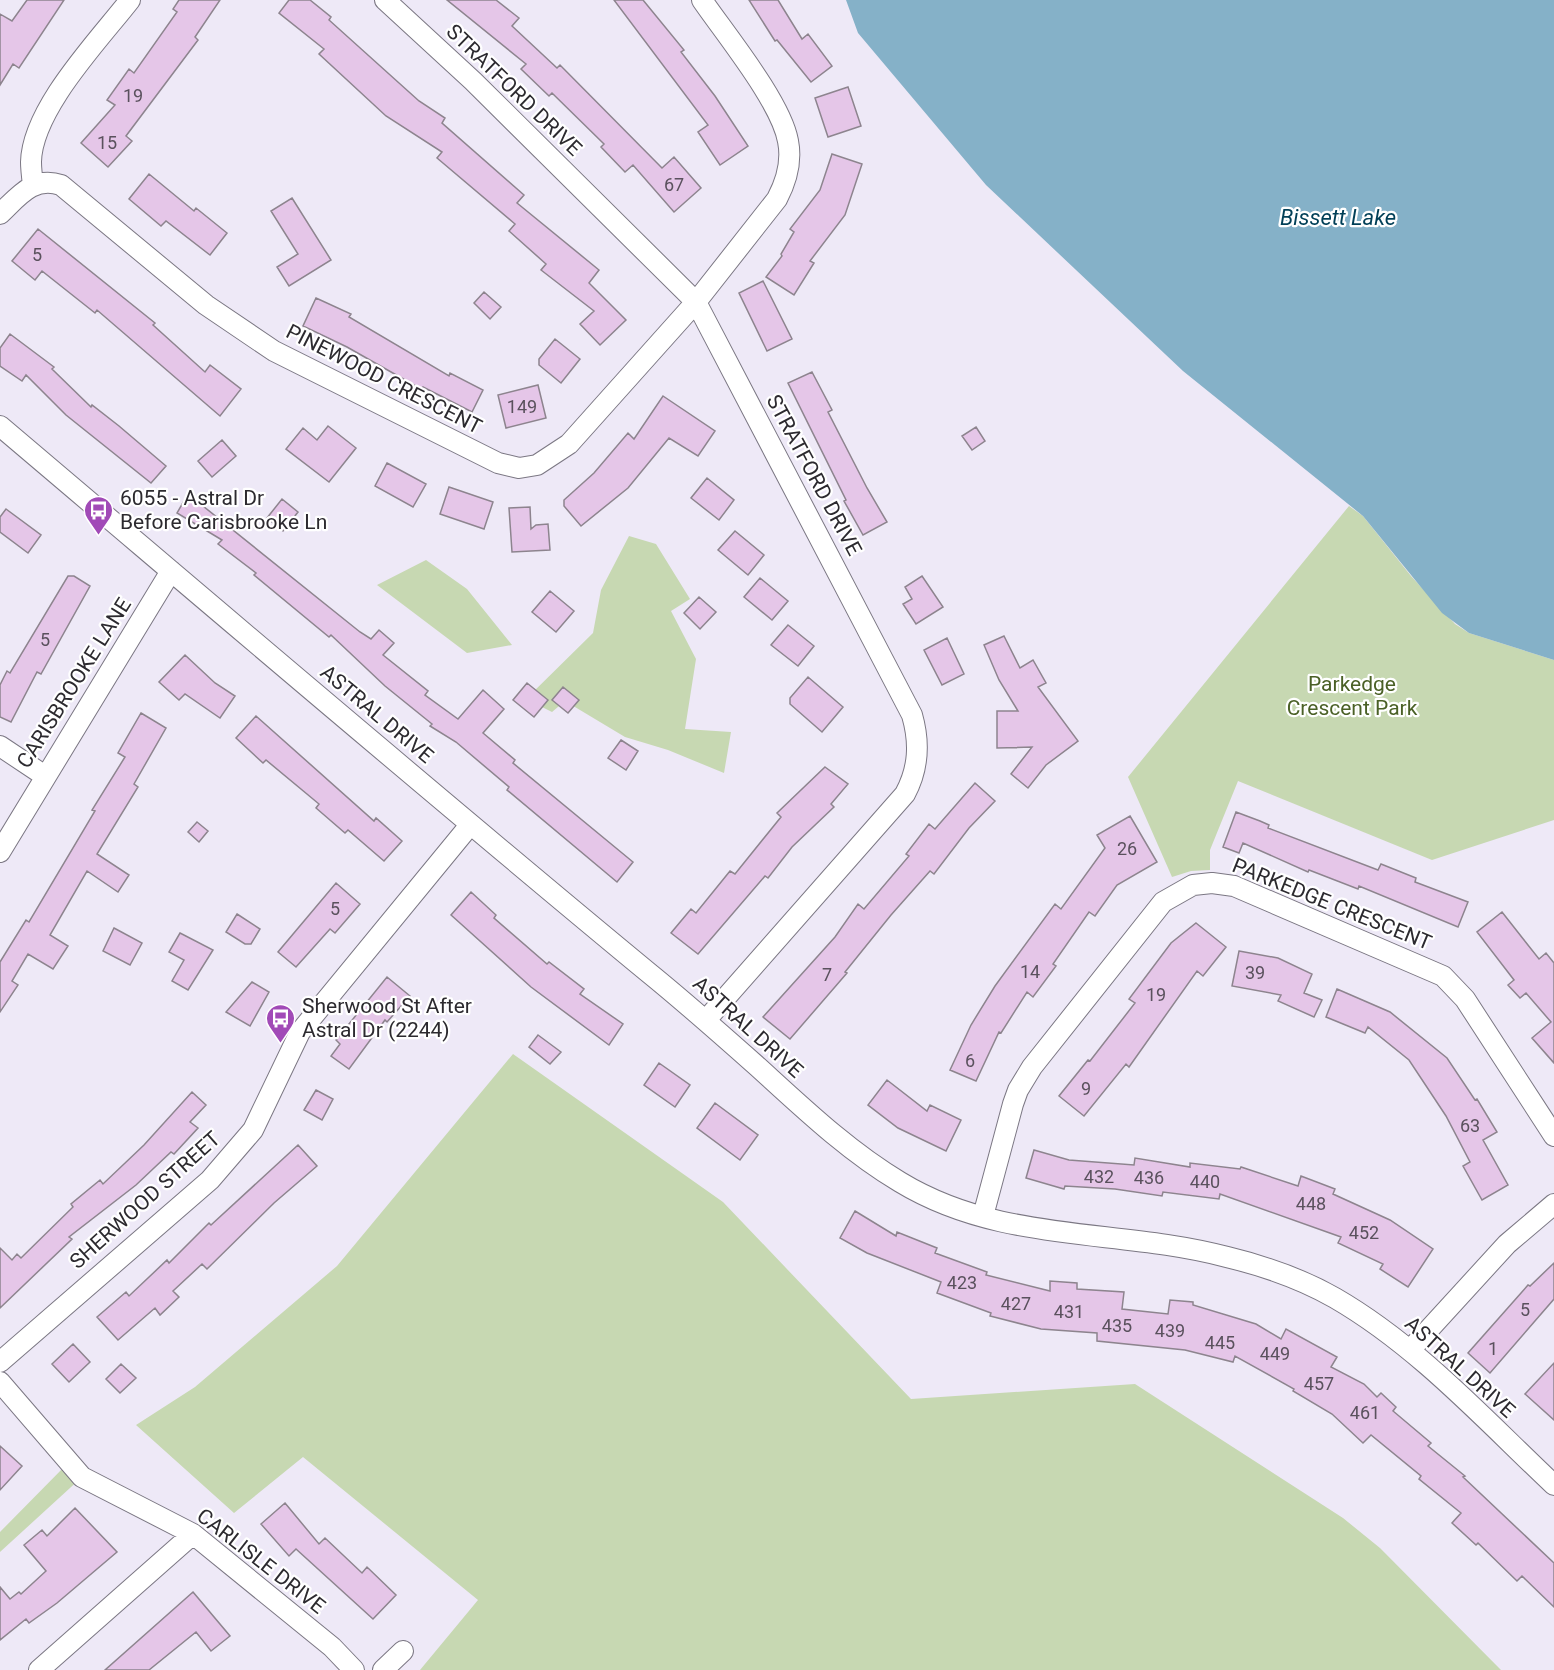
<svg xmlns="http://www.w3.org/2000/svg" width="1554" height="1670" font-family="Roboto,sans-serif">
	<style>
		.green { fill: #c7d8b2 }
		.water { fill: #85b1c8 }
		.building { fill: #e5c6e8; stroke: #8d848e; stroke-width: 1.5 }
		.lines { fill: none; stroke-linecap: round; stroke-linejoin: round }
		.minor-casing { stroke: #7b7783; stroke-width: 22 }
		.minor { stroke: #fff; stroke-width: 20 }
		.labels { text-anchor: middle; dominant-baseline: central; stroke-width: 4.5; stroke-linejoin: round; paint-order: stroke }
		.number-label { font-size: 18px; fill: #5a515d }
		.street-label { font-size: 21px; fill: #2c2a2f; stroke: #fff }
		.poi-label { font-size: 21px; fill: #2c2a2f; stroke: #fff; text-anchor: start }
		.park-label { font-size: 21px; fill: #4a6026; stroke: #fff }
		.water-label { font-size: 22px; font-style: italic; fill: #003f57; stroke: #fff }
	</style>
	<rect width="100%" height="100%" fill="#eee9f7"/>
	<path class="green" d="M1349 506 1363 516 1411 576 1455 624 1469 633 1554 660V820L1432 860 1238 781 1210 850V870L1191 871 1172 877 1128 777Z
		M629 536 656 544 690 599 671 611 696 659 685 729 731 732 724 773 668 750 625 737 565 701 552 712 526 699 593 633 601 590Z
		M426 560 467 589 512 645 467 653 377 585Z
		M513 1054 723 1202 911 1399 1135 1384 1343 1518 1380 1548 1501 1670H420L478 1600 303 1457 234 1513 136 1425 195 1387 337 1266Z
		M67 1464 82 1477 0 1552V1532Z"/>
	<path class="water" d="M846 0H1554V660L1469 633 1442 613 1363 516 1183 371 986 185 858 33Z"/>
	<path class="building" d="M27 0H64L19 68 13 64 0 85V14L12 21Z
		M179 0H220L195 37 198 40 126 136 132 141 108 167 81 143 115 105 107 100 129 69 134 73 177 12 173 9Z
		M289 0H310L331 17 329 20 419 101 445 118 442 123 524 195 517 203 599 270 589 283 626 320 600 345 580 324 594 311 541 270 546 264 509 231 515 224 437 158 442 152 386 116 319 54 324 49 279 13Z
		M447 0H496L519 18 512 26 557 68 560 65 662 168 674 157 701 188 674 212 633 165 625 172 601 147 604 144 552 93 549 96 521 69 526 64Z
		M614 0H643L684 50 681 52 715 96 748 146 720 165 698 132 708 125Z
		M749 0H778L802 39 808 34 832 66 811 82 777 40 775 41Z
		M848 87 861 126 828 137 815 98Z
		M832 154 862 164 845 215 810 261 814 263 794 295 766 277 782 256 781 254 794 232 790 229 820 190Z
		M149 174 194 211 196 208 227 233 210 255 166 221 161 226 129 199Z
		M292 198 331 260 289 286 277 267 298 254 271 211Z
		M38 229 155 323 153 325 205 372 210 365 241 389 220 416 97 310 95 313 42 271 35 280 12 261Z
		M763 281 792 339 767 351 739 293Z
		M484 292 501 307 490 319 474 303Z
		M316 298 351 314 349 317 449 376 450 373 483 390 472 412 423 387 421 389 347 347 303 326Z
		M10 334 54 367 52 369 91 407 92 405 119 426 166 466 151 483 66 415 26 375 22 381 0 366V348Z
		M555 339 580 359 561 383 539 365V359Z
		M812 372 832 410 828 412 867 488 887 522 863 535 844 501 846 500 788 383Z
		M538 385 546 418 506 428 498 395Z
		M663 396 715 431 698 456 669 438 628 488 581 526 564 506V500L594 473 628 433 634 439Z
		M328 426 356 448 329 482 286 449 303 428 317 440Z
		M976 427 985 441 972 450 962 436Z
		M222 440 236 456 212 477 198 461Z
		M387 463 426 484 413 507 375 486Z
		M707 478 734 500 719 520 691 498Z
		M449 487 493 502 484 529 440 514Z
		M188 494 360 632 371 639 379 630 394 643 383 655 428 691 425 695 458 719 483 690 504 709 483 733 515 760 513 763 633 862 617 882 507 790 509 787 456 742 430 726 432 724 385 686 331 635 329 637 254 575 256 573 218 544 222 540 177 513Z
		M282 499 298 512 283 531 267 518Z
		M530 507 531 529 536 525 548 524 550 550 512 552 509 508Z
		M6 509 41 535 28 553 0 532V517Z
		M735 531 764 555 748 575 718 550Z
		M68 576H74L90 586 41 674 37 672 11 722 0 717V685L7 671 10 673Z
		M922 576 943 607 916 624 903 604 912 599 905 587Z
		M760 578 788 601 772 620 744 597Z
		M550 591 574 611 556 632 532 612Z
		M699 597 716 612 700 629 684 613Z
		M788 625 814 646 798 666 771 645Z
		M1004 636 1020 668 1033 660 1046 683 1038 687 1078 741 1046 765 1028 788 1011 774 1032 747 997 748V711H1018L999 680 984 645Z
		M947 638 964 674 942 685 924 650Z
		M185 655 215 683 235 696 220 718 185 694 179 700 159 682Z
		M808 677 843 707 822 732 790 704V698Z
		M527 683 548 700 534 717 513 700Z
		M563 687 579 700 568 713 552 700Z
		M141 713 166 728 134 784 138 787 97 854 129 875 118 892 87 871 50 935 68 946 53 969 28 954 12 981 18 985 0 1012V962L26 920 29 922 95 811 92 810 125 757 118 753Z
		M256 716 374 821 376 818 402 841 384 861 348 830 345 833 316 808 319 804 266 760 263 763 236 738Z
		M621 740 638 751 626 770 608 758Z
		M825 767 848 784 831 804 834 807 792 847 768 878 765 876 698 954 671 933 691 909 696 913 730 871 735 874 781 817 777 813Z
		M975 783 995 801 969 828 934 874 930 871 891 915 845 972 847 973 790 1039 763 1017 835 937 858 904 864 909 909 856 906 854 929 824 935 829Z
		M1236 812 1260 821 1269 825 1268 828 1378 870 1381 864 1416 878 1415 882 1468 902 1458 927 1359 886 1358 889 1309 870 1308 872 1243 843 1239 853 1223 847Z
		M1130 816 1157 862 1117 885 1095 916 1089 912 1053 964 1056 966 1033 997 1027 992 1001 1033 999 1032 976 1081 950 1070 971 1025 995 986 1055 904 1061 909 1105 848 1097 835Z
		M197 822 208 831 199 842 188 832Z
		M336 883 360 904 335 933 330 929 296 967 278 952Z
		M471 892 496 915 494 918 547 964 549 962 584 989 580 994 623 1024 609 1045 531 987 451 915Z
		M1502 912 1539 959 1546 953 1554 963V1063L1532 1038 1551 1022 1526 993 1520 998 1508 985 1514 980 1477 932Z
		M237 914 260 929 251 944H245L226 932Z
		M1196 923 1226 947 1203 976 1197 971 1129 1067 1126 1064 1084 1116 1059 1096 1088 1060 1090 1061 1135 1003 1129 999 1171 943Z
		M114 928 142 943 130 965 103 951Z
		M180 933 213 950 188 990 172 981 184 960 169 952Z
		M1239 951 1278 958 1312 974 1304 993 1322 1000 1314 1017 1278 1001 1281 995 1232 986Z
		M387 977 410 996 387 1022 385 1020 349 1069 331 1056 340 1044 336 1040Z
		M252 982 269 992 250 1026 226 1012Z
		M1337 989 1390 1012 1447 1058 1475 1100 1477 1099 1497 1132 1483 1140 1508 1185 1482 1200 1463 1166 1470 1162 1446 1116 1409 1060 1368 1027 1365 1033 1326 1017Z
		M538 1035 561 1052 550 1064 529 1047Z
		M659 1063 690 1085 675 1107 644 1085Z
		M887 1080 927 1111 930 1105 961 1120 946 1151 898 1128 868 1105Z
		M316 1090 333 1099 322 1120 304 1110Z
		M192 1092 206 1105 190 1122 198 1128 174 1154 171 1152 136 1185 69 1237 72 1239 0 1308V1248L12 1260 17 1254 21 1258 73 1207 71 1204 100 1180 103 1184 144 1145Z
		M715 1103 758 1135 740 1160 697 1128Z
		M298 1145 317 1166 274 1203 207 1269 202 1264 173 1291 179 1297 160 1315 155 1308 118 1340 97 1317 126 1292 129 1296 167 1260 169 1263 209 1223 211 1225Z
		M1034 1150 1069 1160 1134 1165 1135 1158 1190 1167V1163L1240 1169 1241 1167 1298 1186 1301 1176 1335 1189 1333 1194 1390 1220 1433 1249 1408 1287 1380 1269 1383 1264 1338 1243 1341 1237 1220 1194 1219 1199 1163 1192 1162 1196 1115 1189 1065 1186 1064 1189 1026 1178Z
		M855 1211 896 1236 897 1232 937 1248 935 1253 987 1272 986 1275 1050 1291V1281L1077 1283V1289L1124 1292 1122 1309 1168 1314 1170 1300 1193 1302V1305L1256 1324 1281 1339 1286 1329 1337 1357 1331 1367 1364 1384 1377 1397 1381 1393 1396 1407 1393 1411 1431 1443 1428 1446 1465 1476 1463 1477 1554 1563V1607L1522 1576 1517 1581 1478 1543 1476 1545 1452 1523 1461 1513 1419 1479 1421 1476 1371 1435 1363 1443 1332 1414 1293 1391 1294 1389 1235 1356 1233 1362 1185 1350 1097 1341V1333L1041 1329 990 1316 991 1313 937 1293 941 1282 867 1253 840 1238Z
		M1554 1263V1299L1490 1373 1468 1353 1528 1285 1530 1286Z
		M73 1344 90 1362 69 1382 52 1364Z
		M1554 1363V1420L1525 1394Z
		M121 1364 136 1378 120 1393 106 1379Z
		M0 1446 22 1466 0 1490Z
		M285 1503 319 1544 325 1538 362 1573 367 1567 396 1595 373 1619 296 1549 289 1556 261 1524Z
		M75 1508 117 1552 57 1603 29 1623 26 1619 0 1640V1587L10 1599 19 1592 21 1594 46 1571 24 1545 42 1530 47 1536Z
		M193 1592 230 1636 211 1651 196 1632 149 1670H105Z"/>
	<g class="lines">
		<defs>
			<path id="minor" d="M385 0 473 81 696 302 912 715C920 743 919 768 905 794L706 1020
				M33 185C32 177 31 169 31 162 32 109 99 40 130 0
				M0 214C19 196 33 176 61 185L206 305 274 351 498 463 519 468 537 465 569 444 696 302 777 199C786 182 792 161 788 141 781 102 726 35 702 0
				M0 426C216 609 431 793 649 973 686 1003 722 1035 758 1067 803 1108 848 1151 900 1182 1002 1244 1118 1228 1227 1257 1264 1266 1302 1279 1335 1298 1418 1346 1485 1420 1554 1485
				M0 746 45 776
				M0 852 171 571
				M983 1216 1013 1104 1018 1090 1032 1067 1163 902 1193 885 1212 883 1234 886 1443 976 1465 999 1554 1136
				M1411 1349 1507 1244 1554 1204
				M0 1362 210 1180 253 1130 300 1032 470 825
				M0 1382 82 1477 193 1534 332 1647 354 1670
				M39 1670 193 1534
				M383 1670 403 1651"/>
		</defs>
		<use href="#minor" class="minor-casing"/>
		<use href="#minor" class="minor"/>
	</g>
	<defs>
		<symbol id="bus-pin" viewBox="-11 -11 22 30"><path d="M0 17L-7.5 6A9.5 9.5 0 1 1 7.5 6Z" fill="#a14ab7" stroke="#fff"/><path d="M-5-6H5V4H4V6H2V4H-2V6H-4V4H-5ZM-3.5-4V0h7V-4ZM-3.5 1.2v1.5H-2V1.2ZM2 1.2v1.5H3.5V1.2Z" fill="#fff"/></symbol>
	</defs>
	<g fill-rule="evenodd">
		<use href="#bus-pin" x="82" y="494" width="33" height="45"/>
		<use href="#bus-pin" x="264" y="1002" width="33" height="45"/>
	</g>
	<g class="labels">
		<g class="number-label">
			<text x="133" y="95">19</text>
			<text x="107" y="142">15</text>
			<text x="674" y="184">67</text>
			<text x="37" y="254">5</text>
			<text x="522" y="406">149</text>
			<text x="45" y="639">5</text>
			<text x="1127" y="848">26</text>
			<text x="335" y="908">5</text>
			<text x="1030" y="971">14</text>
			<text x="1255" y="972">39</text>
			<text x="827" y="974">7</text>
			<text x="1156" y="994">19</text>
			<text x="970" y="1060">6</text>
			<text x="1086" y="1088">9</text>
			<text x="1470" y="1125">63</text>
			<text x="1099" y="1176">432</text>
			<text x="1149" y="1177">436</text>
			<text x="1205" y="1181">440</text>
			<text x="1311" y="1203">448</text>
			<text x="1364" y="1232">452</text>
			<text x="962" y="1282">423</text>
			<text x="1016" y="1303">427</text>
			<text x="1525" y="1309">5</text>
			<text x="1069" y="1311">431</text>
			<text x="1117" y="1325">435</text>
			<text x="1170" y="1330">439</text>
			<text x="1220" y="1342">445</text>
			<text x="1493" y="1348">1</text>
			<text x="1275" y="1353">449</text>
			<text x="1319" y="1383">457</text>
			<text x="1365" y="1412">461</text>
		</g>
		<g class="street-label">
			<text transform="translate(514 90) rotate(44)">STRATFORD DRIVE</text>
			<text transform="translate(384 379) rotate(27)">PINEWOOD CRESCENT</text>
			<text transform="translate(814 475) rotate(62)">STRATFORD DRIVE</text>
			<text transform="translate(74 683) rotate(-58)">CARISBROOKE LANE</text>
			<text transform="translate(377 714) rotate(40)">ASTRAL DRIVE</text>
			<text transform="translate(1332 904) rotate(22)">PARKEDGE CRESCENT</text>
			<text transform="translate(748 1027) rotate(42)">ASTRAL DRIVE</text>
			<text transform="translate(145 1200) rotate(-42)">SHERWOOD STREET</text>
			<text transform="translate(1460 1367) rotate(42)">ASTRAL DRIVE</text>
			<text transform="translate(261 1561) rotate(38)">CARLISLE DRIVE</text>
		</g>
		<g class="poi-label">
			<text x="120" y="498">6055 - Astral Dr<tspan x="120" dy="24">Before Carisbrooke Ln</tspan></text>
			<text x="302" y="1006">Sherwood St After<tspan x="302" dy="24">Astral Dr (2244)</tspan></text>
		</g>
		<g class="park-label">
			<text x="1352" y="684">Parkedge<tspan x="1352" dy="24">Crescent Park</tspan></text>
		</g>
		<g class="water-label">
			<text x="1338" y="217">Bissett Lake</text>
		</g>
	</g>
</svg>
